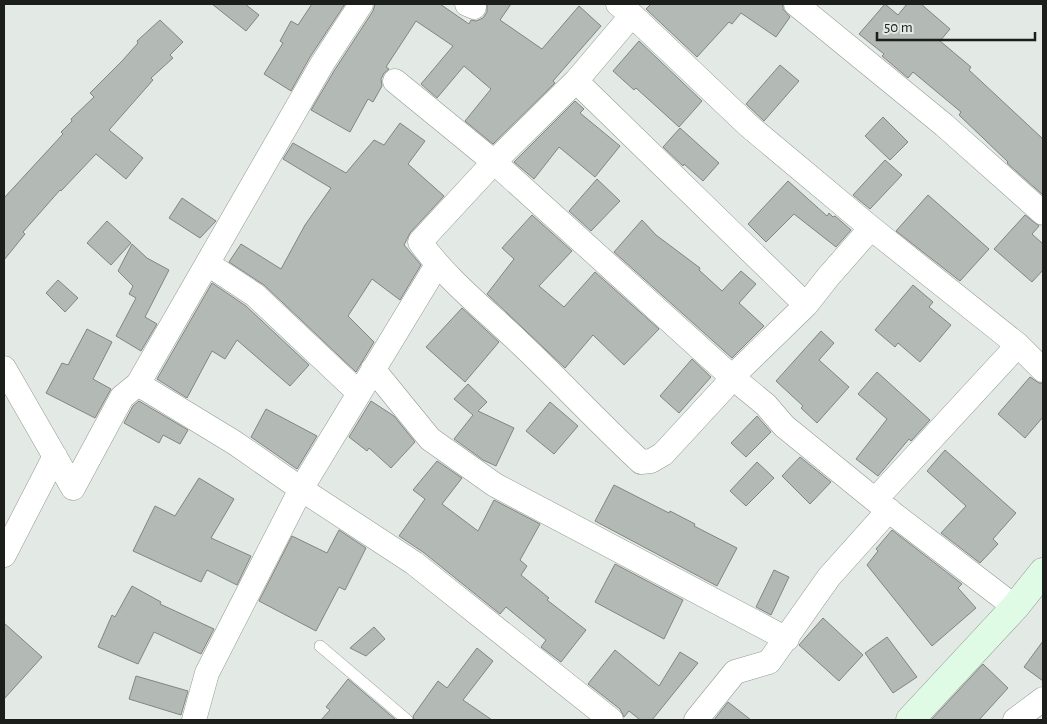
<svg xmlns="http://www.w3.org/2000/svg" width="1047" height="724" font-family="'Alegreya Sans',sans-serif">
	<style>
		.building { fill: #b3b9b4; stroke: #818681 }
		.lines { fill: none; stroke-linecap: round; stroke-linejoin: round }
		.service-casing { stroke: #929893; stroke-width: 12 }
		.minor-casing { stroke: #929893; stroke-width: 25 }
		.secondary-casing { stroke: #929893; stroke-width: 29 }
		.service { stroke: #fff; stroke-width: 11 }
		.minor { stroke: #fff; stroke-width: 24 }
		.secondary { stroke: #dffae5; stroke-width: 28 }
	</style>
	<rect width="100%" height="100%" fill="#e3e9e4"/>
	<path class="building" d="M212 4H245L259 15 246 31Z
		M312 4H345L310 57 291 91 264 74 283 43 280 41 291 21 298 25Z
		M375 4H440L469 24 471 20 476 21 483 18 487 12V4H511L500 20 542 49 579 6 601 26 553 81 555 83 493 144 465 121 491 89 464 66 437 98 421 84 453 46 416 21 386 67 389 69 384 73 381 79 382 86 373 102 368 99 350 132 311 110 334 71 373 11Z
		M651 4H783V9L790 17 776 37 741 13 732 24 729 22 697 57 646 9Z
		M885 4 898 15 907 4H921L950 29 940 41 971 67 969 70 1043 139V195L1007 163 1008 162 959 115 961 112 913 72 908 78 882 56 884 54 859 34Z
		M160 20 183 42 170 55 173 58 151 78 153 80 109 130 143 158 126 179 96 154 61 191 60 190 23 232 25 234 4 260V198L63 134 61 132 72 121 71 119 94 97 90 93 122 61 138 43 137 41Z
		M639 41 702 101 679 127 636 88 634 90 613 71Z
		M780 65 799 81 764 121 746 104Z
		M575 101 584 109 580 113 620 146 595 177 559 147 534 179 514 162Z
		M883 117 908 142 890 160 865 136Z
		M400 123 425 141 408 164 444 196 410 233 404 245 421 265 400 300 372 279 348 316 374 342 356 372 264 285 229 262 241 244 281 269 305 225 331 188 283 159 293 143 346 173 374 140 384 145Z
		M680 128 719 163 703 181 684 164 683 166 663 147Z
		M885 160 902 175 870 209 853 195Z
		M597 179 620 201 591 231 569 211Z
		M788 181 827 216 829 213 833 217 835 216 851 230 836 247 794 214 766 242 748 224Z
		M928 195 989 249 960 281 896 231Z
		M182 198 216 221 200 238 169 218Z
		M532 215 572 251 539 286 564 307 595 272 659 329 624 365 593 335 565 368 487 294 514 259 502 248Z
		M1025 215 1039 226 1032 234 1043 244V270L1032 282 994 249Z
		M642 220 656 235 700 268 699 270 722 291 741 271 756 284 739 303 764 326 732 358 614 252Z
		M107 221 131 243 111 265 87 243Z
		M132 244 147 258 169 270 145 317 157 324 141 351 116 336 136 298 129 294 133 286 118 271Z
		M58 280 78 298 65 312 46 293Z
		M212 283 246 306 309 365 290 386 237 340 225 359 212 351 187 398 157 379Z
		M913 285 933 302 929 307 951 325 920 362 898 343 895 347 875 330Z
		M462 308 499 342 465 382 426 347Z
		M87 329 112 342 93 379 111 389 95 418 46 393 62 363 68 365Z
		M821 331 834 343 819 360 849 387 817 423 801 408 803 406 776 381Z
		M692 359 711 377 679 413 660 396Z
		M877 372 930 420 911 441 909 439 878 476 856 459 887 419 858 394Z
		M1030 377 1039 383H1043V417L1025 438 998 414Z
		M468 384 487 402 478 411 514 428 496 466 483 460 454 439 473 415 454 399Z
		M139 401 188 430 180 444 163 435 159 443 124 423 133 406Z
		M371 401 394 416 415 442 391 468 369 448 367 451 349 437Z
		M550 402 578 426 554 454 526 431Z
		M266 409 317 436 297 469 251 437Z
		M757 416 771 432 746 457 731 443Z
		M945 450 1016 513 993 539 998 544 980 563 941 533 966 506 927 471Z
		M800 457 831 482 810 504 782 476Z
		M437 461 462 478 442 504 478 531 494 500 540 524 520 560 527 566 521 575 549 598 547 600 586 630 561 662 541 647 546 640 506 607 500 614 423 552 399 536 425 499 413 490Z
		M757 462 774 478 746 506 730 491Z
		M199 478 234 499 211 538 251 556 237 585 207 570 201 582 133 551 155 506 175 516Z
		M614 485 669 513 670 511 695 524 694 526 737 548 717 586 595 521Z
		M339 530 366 548 345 590 339 587 316 631 259 601 292 536 327 553Z
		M892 530 962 584 958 588 976 608 932 646 867 565 878 551 876 549Z
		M615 564 683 600 664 639 595 602Z
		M774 570 789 577 771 615 756 607Z
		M132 586 161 602 160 604 214 629 201 654 154 632 138 664 98 647 112 615 115 617Z
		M823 618 863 655 839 681 799 645Z
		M4 623 42 657 4 699Z
		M374 627 385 639 366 656 350 648Z
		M887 637 917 677 893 693 865 653Z
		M1043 641V681L1024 667Z
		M477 648 493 661 463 700 492 720H414L413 716 438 681 447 688Z
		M615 650 659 686 680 652 698 663 652 720H639V719L629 711 624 717 620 709 588 684Z
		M983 664 1008 688 979 720H931Z
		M136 676 188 691 181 715 129 699Z
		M348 679 396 720H321L330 710 326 707Z
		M728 702 751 720H714Z"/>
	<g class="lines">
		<defs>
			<path id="service" d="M320 646 407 720"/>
			<path id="minor" d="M361 4 322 64 138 384 235 443 301 489 414 563 611 720
				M467 4 474 7
				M618 4 632 15 576 81 494 162 420 242C448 281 487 311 522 345 562 383 600 424 641 462L651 461 663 454 723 389 732 377 806 305
				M796 4 944 125 1043 213
				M632 15 749 126 871 228 1018 345 1043 370
				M395 81 494 162 732 377 766 405 784 426 875 500 1015 607
				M576 81 806 305 828 277 871 228
				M208 264 255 295 359 393
				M4 368 73 488
				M373 369 430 439 495 485 787 639
				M73 488 122 397 138 384
				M875 500 1018 345
				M4 555 55 456
				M194 720 207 673 301 489 437 265
				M696 720 735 672 769 662 829 577 889 510
				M1015 720 1043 699"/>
			<path id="secondary" d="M910 720 1015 607 1043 572"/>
		</defs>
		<use href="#service" class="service-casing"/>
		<use href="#minor" class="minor-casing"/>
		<use href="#secondary" class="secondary-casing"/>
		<use href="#service" class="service"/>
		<use href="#minor" class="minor"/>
		<use href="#secondary" class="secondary"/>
	</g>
	<rect width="1047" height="724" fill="none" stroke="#1c1e1c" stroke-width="10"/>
	<path d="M877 32v8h158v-8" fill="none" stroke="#1c1e1c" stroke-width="2.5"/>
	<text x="884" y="32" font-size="15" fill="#1c1e1c" stroke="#e3e9e4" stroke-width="4" paint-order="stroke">50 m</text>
</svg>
